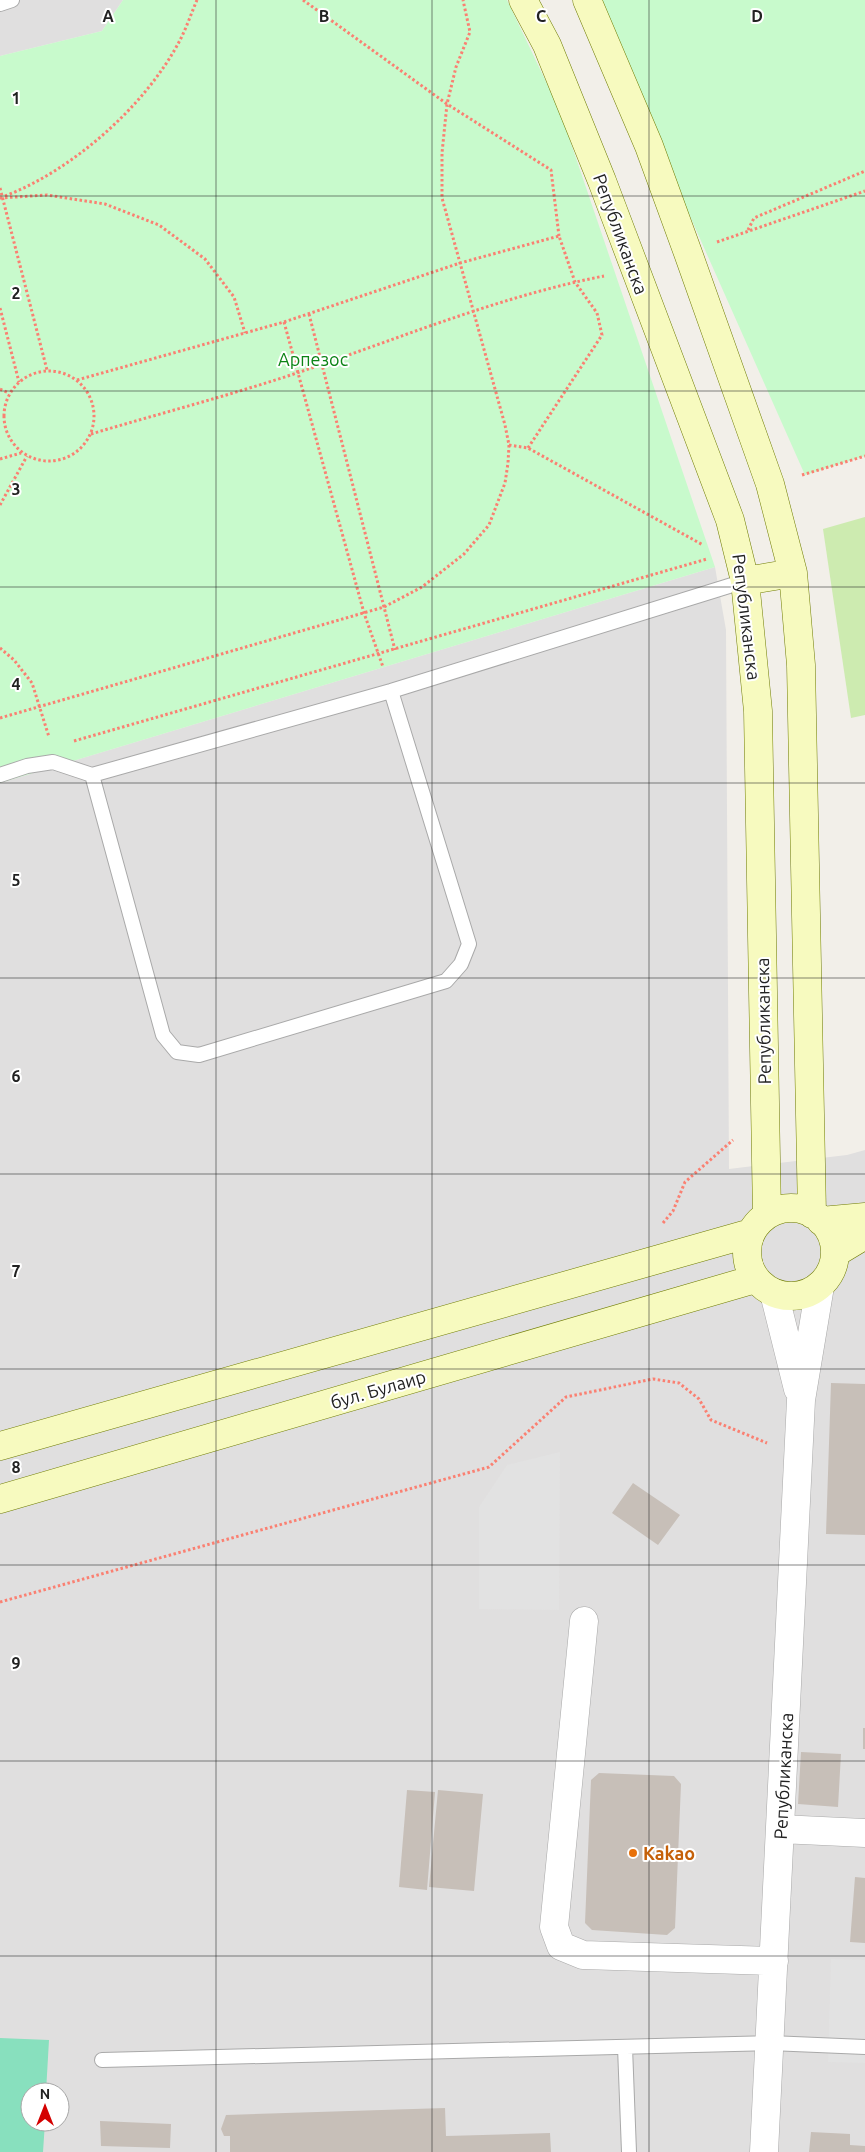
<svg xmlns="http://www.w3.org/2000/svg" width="865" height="2152" font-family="Ubuntu,sans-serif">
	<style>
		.residential { fill: #e0dfdf; fill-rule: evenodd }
		.grass { fill: #cdebb0 }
		.park { fill: #c8facc }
		.pitch { fill: #88e0be }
		.parking { fill: #e2e2e2 }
		.building { fill: #c7bfb8 }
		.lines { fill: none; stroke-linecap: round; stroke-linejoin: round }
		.service-casing { stroke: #a9a9a9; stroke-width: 16 }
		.minor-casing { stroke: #a9a9a9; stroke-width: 29 }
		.secondary-casing { stroke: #707d05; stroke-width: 29 }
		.path { stroke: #fa8072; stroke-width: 3; stroke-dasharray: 2.5 2.5; stroke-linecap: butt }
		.service { stroke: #fff; stroke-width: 14 }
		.minor { stroke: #fff; stroke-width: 28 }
		.secondary { stroke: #f7fabf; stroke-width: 28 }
		.grid { fill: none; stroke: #222; stroke-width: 1; stroke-opacity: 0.55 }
		.food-dot { fill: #e8710a; stroke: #fff; stroke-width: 2 }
		.labels { text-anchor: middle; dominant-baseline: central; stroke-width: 4; stroke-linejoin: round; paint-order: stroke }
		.street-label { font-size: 18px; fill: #222; stroke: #fff }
		.park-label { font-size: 18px; fill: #0c8416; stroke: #fff }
		.food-label { font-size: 18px; font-weight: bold; fill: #c56008; stroke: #fff; text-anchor: start }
		.grid-label { font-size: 16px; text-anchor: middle; font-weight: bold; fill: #222; stroke: #fff; stroke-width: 4; stroke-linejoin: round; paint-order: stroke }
	</style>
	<rect width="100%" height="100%" fill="#f2efe9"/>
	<path class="residential" d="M0 0H123L102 31 0 56Z
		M715 567 726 630 729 1169 847 1155 865 1150V2152H0V783ZM30 2092H60V2122H30Z"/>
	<path class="grass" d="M865 517V715L851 718 823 529Z"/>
	<path class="park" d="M123 0H507L560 111 715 567 0 783V56L102 31Z
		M594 0H865V456L805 475Z"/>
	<path class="pitch" d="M0 2038 49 2040 46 2092H30V2122H45L43 2152H0Z"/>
	<path class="parking" d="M560 1452 559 1610 479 1609V1507L507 1465Z
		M831 1959 865 1960V2063L828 2062Z"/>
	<path class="building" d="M831 1383 865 1384V1535L826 1534Z
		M633 1483 680 1515 658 1545 612 1513Z
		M863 1728H865V1749H863Z
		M801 1752 841 1754 838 1807 798 1804Z
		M599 1773 674 1776 681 1784 675 1928 667 1935 592 1930 585 1923 591 1780Z
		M407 1790 435 1792 427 1890 399 1887Z
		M438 1790 483 1794 474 1891 429 1887Z
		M855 1877 865 1878V1943L850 1942Z
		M445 2108 446 2136 550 2133 551 2152H230V2136H224L221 2129 226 2115Z
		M100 2121 171 2124 170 2148 101 2146Z
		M811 2132 850 2134V2145L865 2146V2152H809Z"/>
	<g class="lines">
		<defs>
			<path id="service" d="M0 4 12 0
				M0 775 27 766 53 762 92 775 391 691 745 581
				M92 775 163 1035 177 1052 199 1055 446 981 461 964 469 944 391 691
				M625 2047 629 2152
				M102 2060 770 2043 865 2047"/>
			<path id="minor" d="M774 1293 798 1389
				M584 1621 554 1927 561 1946 583 1955 774 1961
				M780 1829 865 1833
				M764 2152 801 1400 820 1286"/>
			<path id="secondary" d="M523 0 547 45 602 181 730 520 745 581 758 711 767 1215
				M587 0 649 146 688 253 770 484 793 573 801 665 812 1214
				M745 581 793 573
				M747 1252a44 44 0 1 1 88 0a44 44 0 1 1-88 0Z
				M821 1221 865 1217
				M835 1253 865 1235
				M0 1446 751 1233
				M0 1499 755 1279"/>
		</defs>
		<use href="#service" class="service-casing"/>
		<use href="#minor" class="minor-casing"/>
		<use href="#secondary" class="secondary-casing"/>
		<path class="path" d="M303 0 447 104 551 170 559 236
			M0 188 47 370
			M5 196C73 170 145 106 179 42 186 29 191 14 197 0
			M0 198 47 195 105 204 159 225 205 259 234 297 245 333
			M748 230 754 218 865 171
			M717 242 865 191
			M0 308 19 382
			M309 314 395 650
			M284 322 364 613 383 667
			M4 416a45 45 0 1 1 90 0a45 45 0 1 1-90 0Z
			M77 380 284 322 460 263 559 236 575 282 597 313 602 335 528 448
			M0 389 9 393
			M91 434C168 411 247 391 323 364 415 332 507 295 604 276
			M509 445 528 448 703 545
			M0 459 21 453
			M802 475 865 456
			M0 505 27 456
			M0 648 14 660 32 683 49 737
			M0 718 384 607 422 587 464 554 489 525 505 483 508 463 509 445 505 425 442 198V153L447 104 456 67 470 32 463 0
			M74 741 707 559
			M663 1223 673 1211 685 1182 733 1140
			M0 1602 489 1467 566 1397 653 1379 679 1383 699 1399 711 1420 767 1443"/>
		<use href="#service" class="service"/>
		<use href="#minor" class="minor"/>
		<use href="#secondary" class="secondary"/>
	</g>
	<path class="grid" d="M216 0V2152M432 0V2152M649 0V2152M0 196H865M0 391H865M0 587H865M0 783H865M0 978H865M0 1174H865M0 1369H865M0 1565H865M0 1761H865M0 1956H865"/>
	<circle class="food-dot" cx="633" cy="1853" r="5"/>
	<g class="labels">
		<g class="street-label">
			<text transform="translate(621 234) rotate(70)">Републиканска</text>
			<text transform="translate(747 617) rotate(83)">Републиканска</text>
			<text transform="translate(763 1021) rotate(-91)">Републиканска</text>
			<text transform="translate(378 1389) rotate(-16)">бул. Булаир</text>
			<text transform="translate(783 1776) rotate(-87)">Републиканска</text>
		</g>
		<g class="park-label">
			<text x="313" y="359">Арпезос</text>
		</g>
		<g class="food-label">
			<text x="643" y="1853">Kakao</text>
		</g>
	</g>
	<g class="grid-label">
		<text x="108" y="22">A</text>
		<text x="324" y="22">B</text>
		<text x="541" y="22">C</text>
		<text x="757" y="22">D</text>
		<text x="16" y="104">1</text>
		<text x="16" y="299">2</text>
		<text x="16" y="495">3</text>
		<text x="16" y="690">4</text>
		<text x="16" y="886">5</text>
		<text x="16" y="1082">6</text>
		<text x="16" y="1277">7</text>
		<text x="16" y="1473">8</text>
		<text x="16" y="1669">9</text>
	</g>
	<g transform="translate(45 2107)"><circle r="24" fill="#ffffff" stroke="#a7a7a7"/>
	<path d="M0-4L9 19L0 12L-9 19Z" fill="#d40000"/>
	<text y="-8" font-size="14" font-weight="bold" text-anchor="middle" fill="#222222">N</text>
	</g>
</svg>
